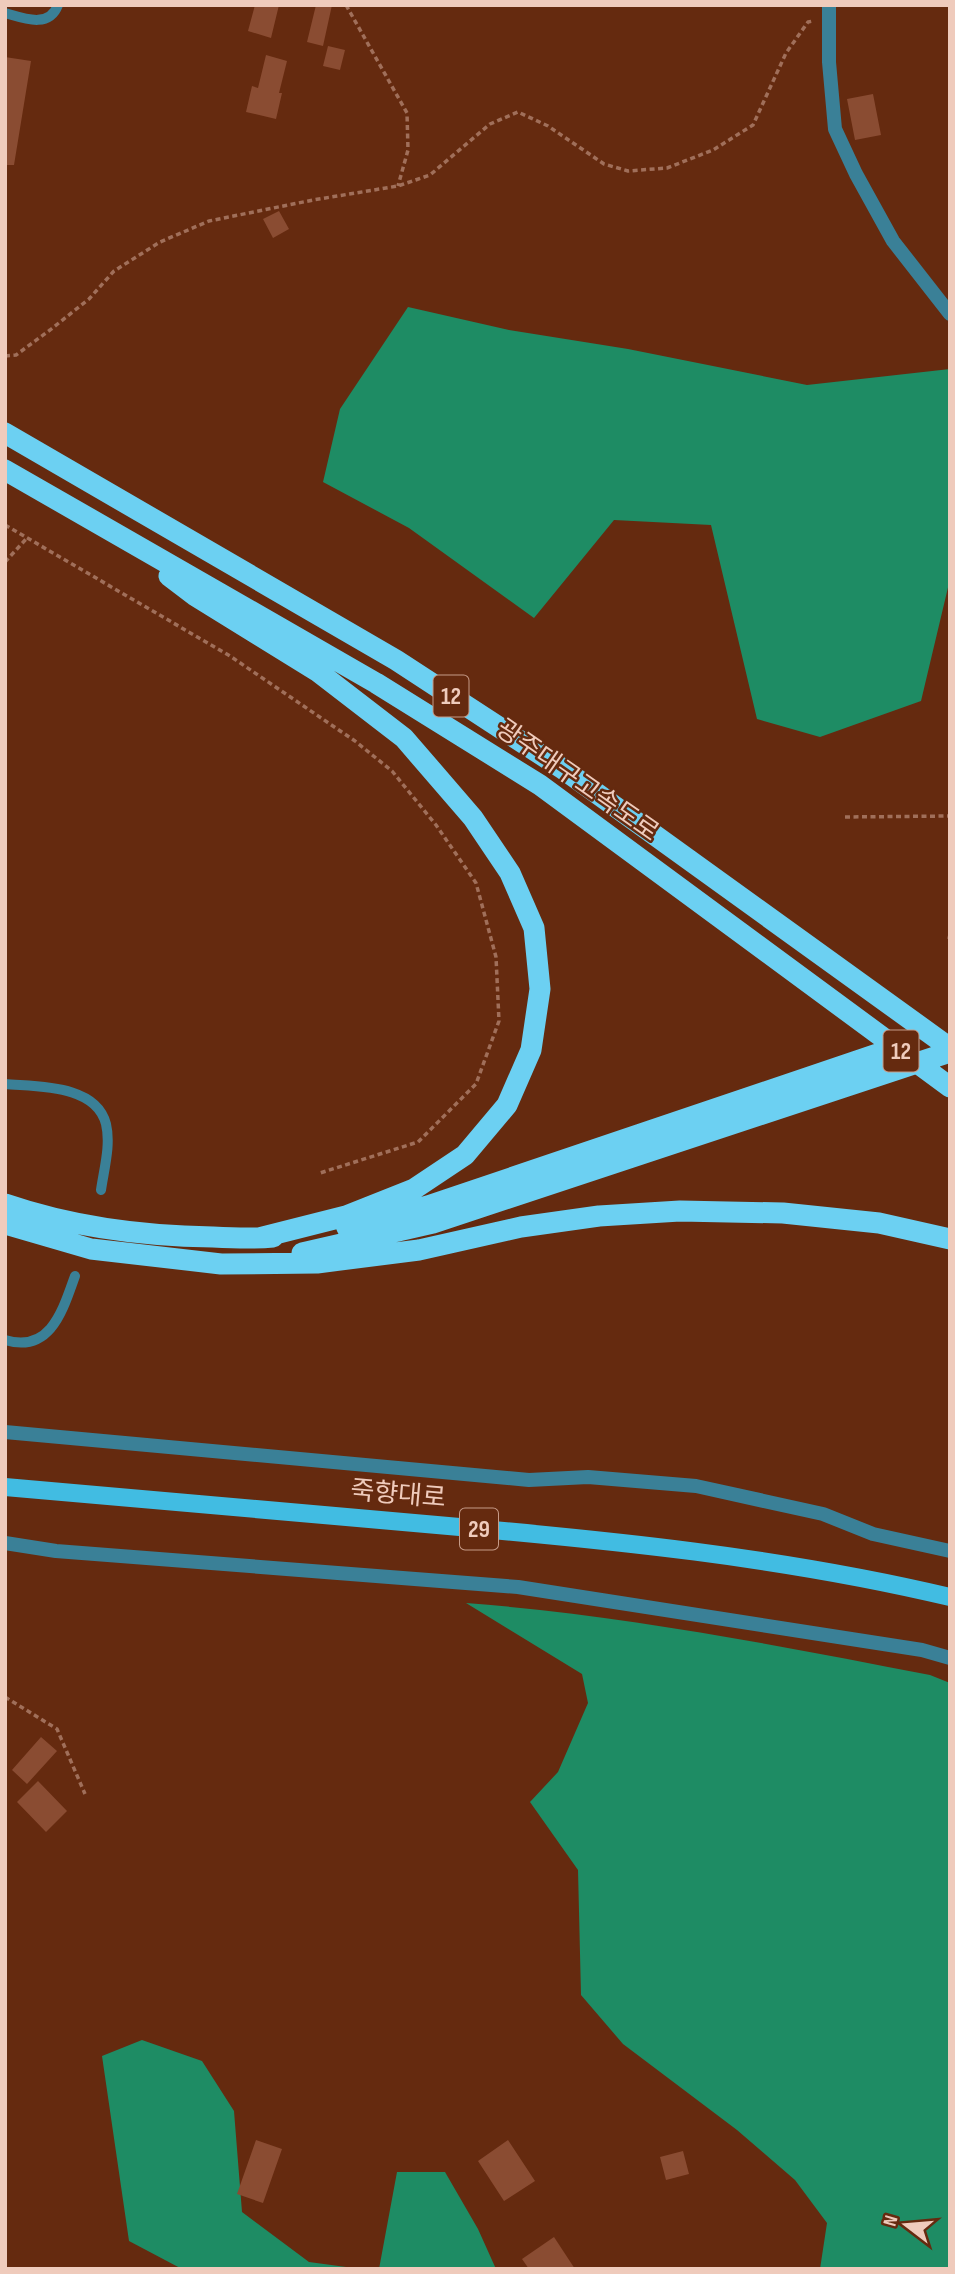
<svg xmlns="http://www.w3.org/2000/svg" width="955" height="2274" font-family="'Sofia Sans Condensed','Noto Sans KR',sans-serif">
	<style>
		.forest { fill: #1e8c64 }
		.building { fill: #8a4c32 }
		.lines { fill: none; stroke-linecap: round; stroke-linejoin: round }
		.path { stroke: #a06f5a; stroke-width: 3.5; stroke-dasharray: 5 3.5; stroke-linecap: butt }
		.service { stroke: #3a8097; stroke-width: 10 }
		.minor { stroke: #3a8097; stroke-width: 14 }
		.primary { stroke: #41bce2; stroke-width: 18 }
		.motorway { stroke: #6cd0f2; stroke-width: 21 }
		.labels { text-anchor: middle; dominant-baseline: central; stroke-width: 5; stroke-linejoin: round; paint-order: stroke }
		.shield { fill: #652a0f; stroke: #c69b88; stroke-width: 2 }
		.shield-label { font-size: 24px; font-weight: bold; fill: #efcbbc }
		.street-label { font-size: 26px; fill: #efcbbc; stroke: #652a0f }
	</style>
	<rect width="100%" height="100%" fill="#652a0f"/>
	<path class="forest" d="M408 307 509 330 628 349 807 385 950 369V579L921 701 820 737 757 719 711 525 614 520 534 618 409 528 323 482 340 409Z
		M466 1603C622 1615 776 1645 930 1675L950 1683V2269H820L827 2223 795 2180 737 2130 623 2044 581 1995 578 1870 530 1802 558 1772 588 1703 582 1674Z
		M142 2040 202 2061 234 2111 242 2212 309 2262 361 2269H182L129 2241 102 2056Z
		M397 2172H445L478 2229 496 2269H379Z"/>
	<path class="building" d="M255 5H279L271 38 248 31Z
		M316 5H332L323 46 307 42Z
		M328 46 345 50 340 70 323 66Z
		M266 55 287 61 279 93H282L276 119 246 112 252 86 258 88Z
		M5 57 31 61 14 165H5Z
		M873 94 881 135 855 140 847 99Z
		M279 211 289 229 273 238 263 219Z
		M41 1737 57 1751 27 1784 12 1770Z
		M38 1781 67 1811 46 1832 17 1802Z
		M256 2140 282 2149 263 2203 237 2194Z
		M508 2140 535 2181 504 2201 478 2161Z
		M683 2151 689 2174 666 2180 660 2157Z
		M554 2237 575 2269H529L522 2259Z"/>
	<g class="lines">
		<path class="path" d="M346 5 407 113 408 150 398 186
			M5 356 16 355 50 330 89 299 114 271 160 242 209 221 313 200 398 186 430 175 490 124 518 112 548 126 604 164 628 171 667 168 713 150 753 125 786 53 808 22 813 21
			M5 525 230 656 355 741 392 771 436 825 476 883 496 957 499 1021 476 1084 418 1142 320 1173
			M5 562 27 538
			M845 817 950 816
			M949 939 950 934
			M5 1697 57 1729 85 1794"/>
		<path class="service" d="M5 13C23 18 49 29 58 5
			M5 1084C37 1087 96 1084 106 1124 111 1145 104 1169 101 1190
			M5 1340C51 1354 63 1309 75 1276"/>
		<path class="minor" d="M829 5V62L835 129 856 174 893 241 950 314
			M5 1432 529 1480 588 1477 696 1486 823 1514 873 1534 950 1551
			M5 1543 56 1551 518 1587 922 1650 950 1658"/>
		<path class="primary" d="M5 1487C149 1500 293 1513 437 1525 609 1540 782 1557 950 1597"/>
		<path class="motorway" d="M5 433 396 660 563 769 950 1048
			M5 470 376 683 540 785 950 1087
			M169 576 194 595 317 671 404 738 473 818 510 873 534 928 540 989 531 1050 507 1105 465 1155 414 1189 346 1216 259 1238
			M5 1204C72 1227 143 1236 213 1237 233 1238 253 1239 273 1237
			M5 1224 91 1249 221 1264 317 1263 419 1250 521 1227 599 1216 680 1211 783 1213 879 1223 950 1239
			M347 1228 428 1206 904 1045
			M302 1253 433 1223 950 1052"/>
	</g>
	<g class="labels">
		<g class="shield">
			<rect x="433.5" y="675.5" width="35" height="41" rx="5"/>
			<rect x="883.5" y="1030.5" width="35" height="41" rx="5"/>
			<rect x="460" y="1508.5" width="38" height="41" rx="5"/>
		</g>
		<g class="shield-label">
			<text x="451" y="696">12</text>
			<text x="901" y="1051">12</text>
			<text x="479" y="1529">29</text>
		</g>
		<g class="street-label">
			<text transform="translate(577 781) rotate(35)">광주대구고속도로</text>
			<text transform="translate(398 1495) rotate(5)">죽향대로</text>
		</g>
	</g>
	<rect width="955" height="2274" fill="none" stroke="#efcbbc" stroke-width="14"/>
	<g transform="translate(906 2225) rotate(286)" stroke="#652a0f" stroke-width="5" paint-order="stroke">
	<path d="M0-5L12 26L0 18L-12 26Z" fill="#efcbbc"/>
	<text y="-10" font-size="19" font-weight="bold" text-anchor="middle" fill="#efcbbc">N</text>
	</g>
</svg>
